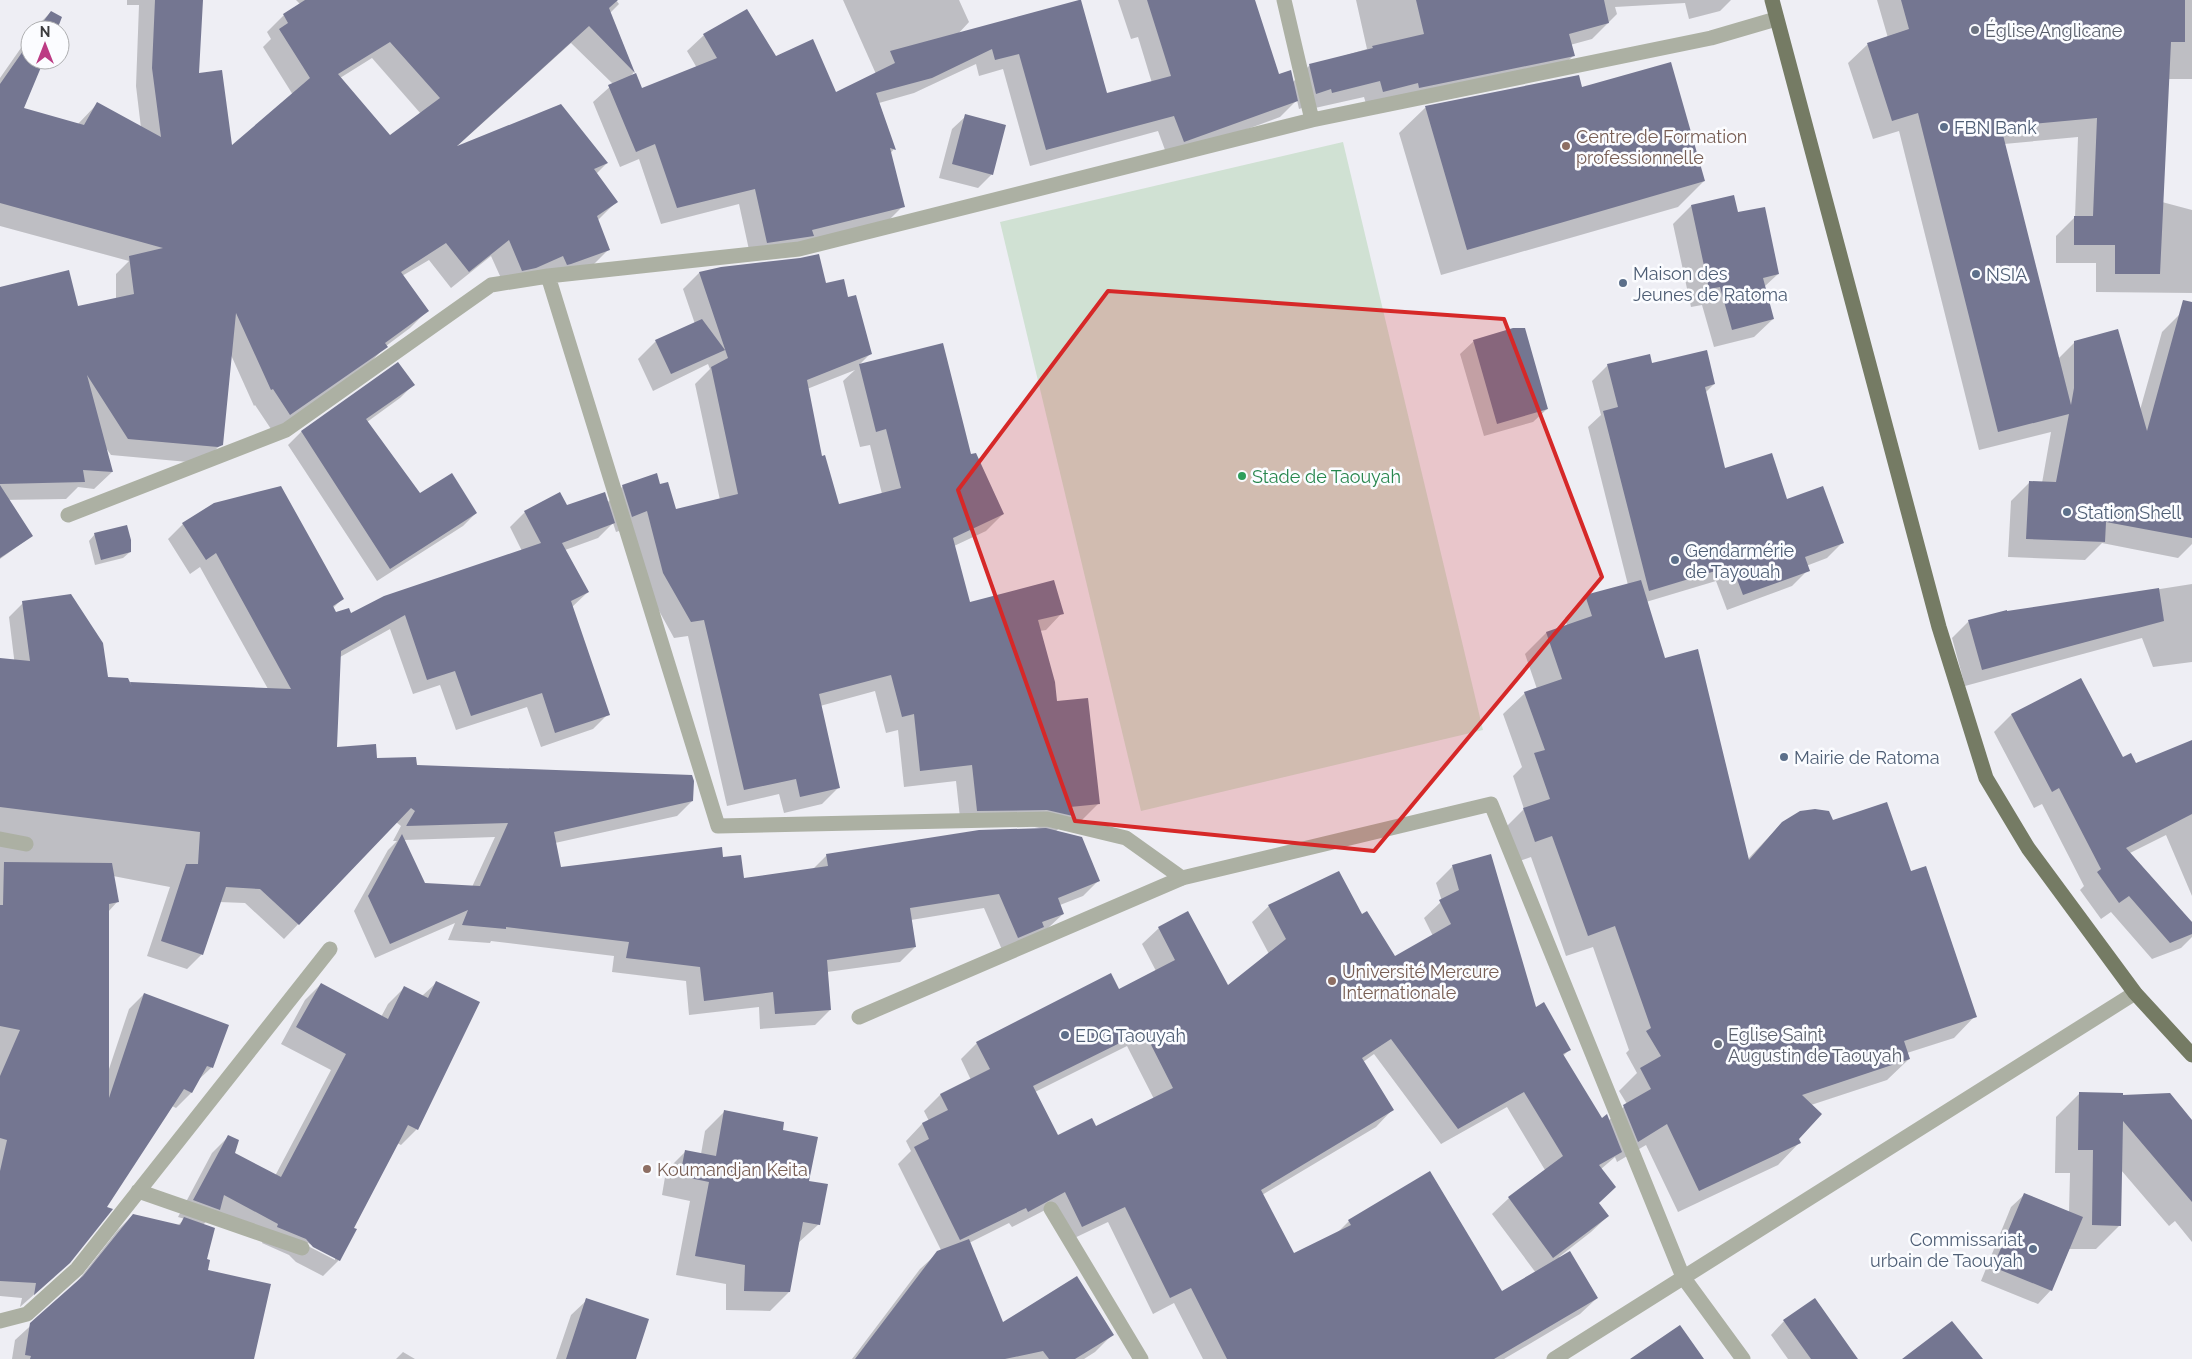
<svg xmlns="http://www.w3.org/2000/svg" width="2192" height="1359" font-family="Raleway,sans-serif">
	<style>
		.green { fill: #d0e1d3 }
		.shadow { fill: #0003; fill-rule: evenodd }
		.building { fill: #747691; fill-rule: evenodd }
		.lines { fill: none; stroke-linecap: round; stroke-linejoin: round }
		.lane { stroke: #acb0a3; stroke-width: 15 }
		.street { stroke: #acb0a3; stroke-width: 15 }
		.primary { stroke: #757b64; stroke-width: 15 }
		.marked { fill: #d62828; fill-opacity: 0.2; stroke: #d62828; stroke-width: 4; stroke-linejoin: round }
		.worship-dot { fill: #6b7280; stroke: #fbfcff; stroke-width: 2 }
		.service-dot { fill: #5c6f8a; stroke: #fbfcff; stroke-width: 2 }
		.education-dot { fill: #8d6e63; stroke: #fbfcff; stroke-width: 2 }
		.leisure-dot { fill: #2e9e5b; stroke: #fbfcff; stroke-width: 2 }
		.labels { text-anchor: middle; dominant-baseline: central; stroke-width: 5; stroke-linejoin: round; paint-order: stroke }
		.worship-label { font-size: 18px; fill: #5b616d; stroke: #fbfcff; text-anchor: start }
		.service-label { font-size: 18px; fill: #4e5e75; stroke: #fbfcff; text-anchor: start }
		.education-label { font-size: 18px; fill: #785e54; stroke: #fbfcff; text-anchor: start }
		.leisure-label { font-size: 18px; fill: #27864d; stroke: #fbfcff; text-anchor: start }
	</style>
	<rect width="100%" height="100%" fill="#eeeef4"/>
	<path class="green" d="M1343 142 1483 730 1141 811 1000 222Z"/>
	<path class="shadow" d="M127 0H201L198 75 231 147 293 95 263 47 271 39 267 32 284 15 300 4 296 0H616L619 4 610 13 634 72 629 78 641 90 697 68 687 51 704 35 747 11 775 57 836 94 876 74 843 0H959L969 22 958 34 1080 1 1107 95 1152 83 1138 37 1131 39 1118 0H1242L1278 76 1292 83 1309 66 1367 49 1356 0H1731L1720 11 1689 19 1685 3 1615 7 1617 14 1592 39 1570 45 1573 56 1557 72 1367 107 1364 97 1315 108 1314 104 1299 109 1297 100 1280 117 1168 158 1158 131 1030 166 1003 69 979 76 976 64 914 93 879 103 894 149 890 154 903 206 887 222 751 259 739 204 661 224 639 159 620 167 593 102 613 84 571 43 455 148 607 163 596 174 616 202 598 220 608 250 591 267 505 287 491 256 451 288 429 260 402 276 427 311 410 328 386 346 369 364 273 432 255 405 254 406 231 355 221 444 204 462 199 463 111 455 106 448 112 472 94 489 78 487 66 499 0 500V265V288L77 308 116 300V274L129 261 0 226V78L30 35V60H43L22 109 78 124 97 104 141 128 136 86 139 5H127ZM372 58 421 114 390 136 340 78Z
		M1877 0H2192V79H2168L2162 202 2192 210V293L2096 292V263H2056V236L2075 217 2078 137 2004 144 2058 359 2075 342 2140 410 2162 332 2181 313 2192 310V544L2178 558 2102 543 2085 560 2008 557 2011 501 2030 482 2042 483 2051 432 1979 450 1899 131 1873 139 1848 63 1867 45 1888 38Z
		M51 12 55 30H33Z
		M1578 76 1581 89 1704 181 1678 207 1441 275 1399 133 1425 108Z
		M966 116 992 174 978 188 939 178 952 129Z
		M1691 206 1738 214 1778 274 1764 287 1773 319 1754 337 1714 347 1702 305 1691 307 1673 224Z
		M699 273 826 285 847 298 870 354 859 365 942 344 970 455 1003 514 986 531 954 546 969 604 1062 613 1046 630 1040 631 1056 702 1099 803 1082 820 1066 822 1055 832 1098 881 1083 896 1060 905 1063 914 1048 928 1003 952 984 908 911 920 915 947 900 962 827 972 830 1010 815 1025 760 1029 759 1007 689 1015 686 981 612 972 614 956 491 941 490 943 448 940 455 923 375 958 354 911 388 850 397 841H393L401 826 396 822 284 939 245 903 219 902 202 954 187 969 147 956 170 887 113 876 118 901 108 912V1072L129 1009 144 994 227 1026 211 1068 196 1082 191 1093 176 1108 172 1106 54 1277 20 1307 22 1298 0 1296V666L19 699 9 617 24 602 106 678 129 684 131 683 268 689 200 567 190 574 168 539 183 524 342 599 333 608 335 614H351L522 551 510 527 525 512 607 503 623 486H659L675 511 720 500 695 384 710 369 708 364 653 391 638 359 656 341 695 324 683 289ZM855 370 843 381 860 447 870 445 882 494 838 505 821 458 807 389ZM613 523 616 532 631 527 647 589 674 638 688 636 727 806 779 794 784 813 822 804 838 788 820 706 875 691 886 733 898 730 904 787 956 781 961 827 1030 826 1044 829 827 855 812 870 743 879 722 858 559 869 555 843 677 816 692 801 416 766 376 759 336 748 340 657 390 629 413 694 440 685 456 730 527 707 541 747 593 729 608 714 572 607 588 592 565 550 598 538ZM495 837 472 887 424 884 404 840Z
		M1474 341 1547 409 1533 422 1484 436 1460 354Z
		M398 364 413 385 400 398 367 422 420 495 476 513 463 526 377 581 288 445 301 432Z
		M1651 364 1714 384 1705 393 1724 469 1786 501 1843 542 1827 558 1806 566 1808 570 1792 586 1727 610 1716 581 1646 602 1664 659 1748 859 1782 823 1832 822 1910 872 1975 1016 1954 1038 1907 1053 1909 1059 1887 1080 1811 1105 1797 1139 1799 1143 1778 1165 1678 1212 1646 1145 1617 1162 1615 1157 1601 1169 1598 1203 1608 1216 1591 1232 1559 1257 1597 1298 1580 1314 1504 1359H1203L1174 1303 1153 1314 1108 1222 1066 1242 1049 1208 1012 1227 1009 1223 969 1243 1002 1324 1112 1335 1095 1352 1084 1359H852L920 1269 941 1250 898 1164 911 1151 906 1141 922 1124 929 1121 924 1111 940 1095 971 1080 961 1059 977 1043 1119 991 1156 971 1142 944 1159 928 1227 987 1269 954 1252 922 1269 906 1361 916 1394 958 1433 936 1424 918 1442 901 1436 883 1453 866 1535 1009 1569 1050 1563 1056 1601 1119 1608 1121 1627 1104 1619 1091 1637 1073 1626 1053 1629 1050 1593 947 1566 956 1531 857 1514 863 1502 831 1524 809 1513 776 1522 767 1503 714 1525 693 1537 689 1525 654 1546 633 1567 626 1565 618 1586 596 1628 585 1588 427 1601 415 1592 381 1608 365ZM1127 1046 1154 1099 1096 1127 1058 1137 1035 1092ZM1374 1054 1441 1144 1507 1107 1545 1170 1509 1198 1492 1214 1536 1273 1501 1293 1429 1173 1349 1221 1336 1234 1293 1255 1262 1195 1376 1127 1392 1110 1363 1062Z
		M0 525 32 536 0 559Z
		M95 534 130 552 123 558 95 565 89 541Z
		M2192 584V662L2153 667 2142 638 1965 686 1952 638 1969 621 2006 613Z
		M2080 679 2123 759 2135 764 2192 741V896L2166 835 2130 853 2192 924V937L2181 948 2152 959 2111 912 2101 919 2080 890 2084 886 2042 804 2034 808 1994 732 2011 715Z
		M436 983 417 1129 401 1145 397 1143 352 1228 339 1260 323 1276 296 1262 289 1255 262 1243 263 1241 213 1214 203 1225 206 1271 253 1359H12L15 1340 73 1287 117 1231 133 1215 177 1226 185 1219 178 1217 212 1153 228 1137 234 1154 275 1176 331 1070 281 1044 305 1000 321 984 381 1017 388 1004 404 988 422 996ZM308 1243 335 1257V1260L306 1245Z
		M2080 1093 2122 1096 2192 1122V1242L2175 1221 2169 1226 2121 1170 2120 1225 2096 1249H2068L2051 1290 2038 1304 1981 1281 2011 1207 2025 1194 2069 1212 2070 1173H2055L2056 1117Z
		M724 1112 781 1131 808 1182 819 1224 798 1243 789 1292 770 1311 726 1310V1284L676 1275 690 1201 662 1195 666 1171 685 1152 701 1154 705 1131Z
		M587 1300 635 1359H556L571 1315Z
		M1784 1321 1825 1359H1788L1771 1335Z
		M403 1352 415 1359H396Z"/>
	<path class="building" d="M155 0H203L199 73 222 70 232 145 310 78 279 29 288 23 283 14 305 0H618L609 8 635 73 589 26 457 146 561 104 608 163 594 169 618 202 597 216 610 250 571 264 567 265 563 256 536 268 522 271 509 240 469 272 446 243 401 272 429 311 385 343 388 347 290 415 273 389 271 390 236 313 223 445 218 447 128 439 87 375 113 472 83 470 85 482 0 484V287L69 270 78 306 134 294 129 256 163 248 0 203V84L30 41V60H44L24 108 84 125 97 102 161 137 152 68ZM390 42 440 98 390 135 338 74Z
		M1079 0H1081L1107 93 1171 76 1147 0H1255L1279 74 1291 70 1298 101 1184 142 1174 116 1046 150 1019 54 995 60 992 49 932 78 876 93 896 150 890 148 905 207 812 230 814 236 767 243 755 189 677 208 655 144 636 152 608 85 636 73 642 88 717 58 703 34 747 9 776 56 813 39 836 92 895 63 890 51Z
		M1416 0H1604L1609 23 1569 34 1575 56 1419 88 1418 83 1383 92 1380 81 1332 93 1331 89 1316 94 1309 64 1373 48 1372 46 1424 34Z
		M1901 0H2185V42H2171L2160 274H2115V245H2074V216H2093L2097 118 2001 127 2071 405 2074 388V341L2118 329 2147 431 2183 300 2192 302V538L2106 522 2105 542 2026 539 2029 481 2056 482 2069 414 1998 432 1918 113 1892 121 1867 43 1909 29Z
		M51 11 62 17 57 30H37Z
		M1671 62 1705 181 1467 250 1425 106 1579 75 1582 87Z
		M965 114 1006 125 993 175 952 164Z
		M1734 195 1738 212 1765 207 1779 274 1763 278 1774 319 1732 330 1720 287 1709 289 1691 205Z
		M819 254 826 283 844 279 848 297 856 295 872 354 807 380 822 456 825 455 839 504 901 488 886 429 876 432 859 364 943 343 971 454 976 453 1004 514 953 538 970 602 1054 580 1064 614 1038 620 1055 682 1057 701 1088 698 1100 804 1070 807 1073 816 1047 810 977 811 972 765 920 771 914 714 902 717 891 675 819 694 840 788 800 797 796 779 744 790 704 620 691 622 663 573 647 511 632 517 622 485 657 473 660 484 668 482 676 509 738 494 711 367 728 358 699 272 721 267 800 258Z
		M702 319 725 350 671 374 655 340Z
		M1513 328H1525L1548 409 1497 424 1473 340Z
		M1707 350 1715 384 1705 387 1725 468 1772 453 1787 499 1823 486 1844 543 1805 557 1810 571 1743 595 1732 566 1649 591 1603 411 1618 407 1607 364 1650 354 1652 363Z
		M398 362 415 385 366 419 420 493 452 473 477 513 390 569 301 431Z
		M0 485 33 536 0 558Z
		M281 486 344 599 333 606 336 612 349 608 351 613 384 596 541 543 524 511 560 492 567 505 605 492 615 523 562 543 589 592 571 601 610 715 555 733 542 693 471 716 455 671 427 680 405 615 341 651 337 747 376 744 377 758 416 757 417 765 692 775 694 781 693 801 554 832 561 867 722 847 723 857 741 855 744 878 828 866 826 854 979 830 1046 828 1082 837 1100 881 1058 898 1064 914 1042 922 1044 927 1018 938 999 894 910 908 916 947 827 960 831 1010 775 1014 773 992 704 1001 700 967 626 958 629 942 506 927V929L462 925 468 910 390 944 368 896 402 834 425 883 480 886 508 823 406 826 415 811 411 808 299 925 260 889 226 887 203 955 161 941 186 864H198L200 832 0 807V658L30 661 22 601 71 594 103 643 108 677 128 678 132 687 130 682 291 689 216 553 206 560 182 523 214 503Z
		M127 525 131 540V552L101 560 94 533Z
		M1641 580 1665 658 1698 649 1749 860 1782 822 1800 811 1815 809 1829 811 1833 820 1887 802 1911 871 1926 866 1977 1017 1904 1041 1910 1059 1802 1095 1822 1114 1799 1139 1801 1143 1699 1191 1667 1124 1638 1142 1623 1105 1651 1089 1640 1068 1661 1056 1646 1031 1651 1028 1615 926 1588 936 1552 836 1535 842 1523 808 1550 799 1534 753 1545 750 1524 692 1562 679 1546 632 1592 616 1585 595Z
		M2159 588 2164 621 1982 670 1968 620 2007 610V611Z
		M2081 678 2123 757 2131 753 2136 763 2192 740V814L2126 848 2192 922V934L2170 943 2129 896 2119 903 2097 872 2101 869 2059 788 2052 792 2011 714Z
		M1491 854 1536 1007 1544 1002 1571 1050 1563 1054 1602 1118 1607 1114 1622 1152 1599 1165 1616 1187 1599 1203 1609 1216 1553 1258 1508 1197 1563 1156 1524 1092 1458 1129 1391 1039 1362 1058 1394 1110 1261 1190 1294 1253 1351 1225 1348 1220 1430 1171 1502 1291 1570 1251 1598 1298 1494 1359H1227L1191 1288 1170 1298 1125 1207 1082 1227 1065 1192 1028 1212 1026 1208 960 1240 914 1147 929 1139 922 1123 948 1110 940 1094 990 1069 976 1042 1111 973 1119 989 1175 960 1158 927 1188 911 1228 985 1286 939 1268 905 1339 871 1362 914 1367 911 1395 956 1451 924 1439 900 1459 890 1452 865ZM1144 1031 1173 1088 1096 1126 1092 1118 1058 1135 1033 1086Z
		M4 862 112 863 119 902 109 904V1098L144 993 229 1025 213 1068 207 1066 192 1093 184 1089 107 1207 113 1209 70 1263 34 1295 36 1283 0 1281V1171L7 1140 0 1138V1076L20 1030 0 1026V905H3Z
		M436 981 480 1002 418 1130 408 1125 354 1228 357 1229 340 1261 313 1247 306 1239 277 1227 278 1224 224 1195 220 1210 193 1200 228 1135 239 1140 235 1153 281 1177 346 1054 296 1027 321 983 388 1019 404 986 428 998Z
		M2079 1092 2123 1093V1095L2170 1093 2192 1120V1202L2123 1121 2121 1226 2092 1225 2093 1150H2078Z
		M724 1110 784 1122 783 1130 818 1137 809 1181 828 1184 820 1225 803 1222 790 1292 744 1291 745 1265 695 1256 709 1182 680 1176 685 1150 716 1156Z
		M2024 1193 2083 1217 2052 1291 1993 1267Z
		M133 1214 180 1225 184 1217 215 1228 207 1259 210 1260 208 1270 271 1284 254 1359H30L31 1356 25 1355 30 1323 83 1276Z
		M969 1239 1003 1322 1077 1276 1114 1335 1075 1359H1049L1043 1351 1005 1359H855L937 1251Z
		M586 1298 649 1319 636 1359H566Z
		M1815 1298 1858 1359H1811L1783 1320Z
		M1952 1321 1983 1359H1902Z
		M1680 1325 1704 1359H1630Z"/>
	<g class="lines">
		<path class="lane" d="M859 1017 1182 878"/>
		<path class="street" d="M1284 0 1312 120
			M68 515 286 430 491 285 548 276
			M0 839 26 844
			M138 1191 302 1248
			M1051 1209 1141 1359
			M0 1321 27 1314 77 1269 330 949
			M1554 1359 2135 993
			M1743 1359 1683 1277 1491 804 1182 878 1126 838 1047 819 718 826 548 276 799 249 1312 120 1711 38 1776 19"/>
		<path class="primary" d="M1772 0 1939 627 1986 778 2028 848 2135 993 2192 1055"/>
	</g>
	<path class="marked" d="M1108 291 1504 319 1602 577 1374 851 1075 821 958 490Z"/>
	<g class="worship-dot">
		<circle cx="1975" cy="30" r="5"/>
		<circle cx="1718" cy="1044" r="5"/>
	</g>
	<g class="service-dot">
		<circle cx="1944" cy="127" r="5"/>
		<circle cx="1976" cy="274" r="5"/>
		<circle cx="1623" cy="283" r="5"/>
		<circle cx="2067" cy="512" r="5"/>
		<circle cx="1675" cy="560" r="5"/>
		<circle cx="1784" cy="757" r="5"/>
		<circle cx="1065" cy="1035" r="5"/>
		<circle cx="2033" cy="1249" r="5"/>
	</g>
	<g class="education-dot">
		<circle cx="1566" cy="146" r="5"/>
		<circle cx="1332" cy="981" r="5"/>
		<circle cx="647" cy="1169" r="5"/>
	</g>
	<circle class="leisure-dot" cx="1242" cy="476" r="5"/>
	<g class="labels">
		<g class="worship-label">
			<text x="1985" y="30">Église Anglicane</text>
			<text x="1728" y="1034">Eglise Saint<tspan x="1728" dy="21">Augustin de Taouyah</tspan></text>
		</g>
		<g class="service-label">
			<text x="1954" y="127">FBN Bank</text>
			<text x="1633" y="273">Maison des<tspan x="1633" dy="21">Jeunes de Ratoma</tspan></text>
			<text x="1986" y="274">NSIA</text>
			<text x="2077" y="512">Station Shell</text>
			<text x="1685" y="550">Gendarmérie<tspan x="1685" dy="21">de Tayouah</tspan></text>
			<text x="1794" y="757">Mairie de Ratoma</text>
			<text x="1075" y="1035">EDG Taouyah</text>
			<text x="2023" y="1239" text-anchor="end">Commissariat<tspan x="2023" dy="21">urbain de Taouyah</tspan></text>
		</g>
		<g class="education-label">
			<text x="1576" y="136">Centre de Formation<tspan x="1576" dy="21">professionnelle</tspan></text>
			<text x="1342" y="971">Université Mercure<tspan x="1342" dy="21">Internationale</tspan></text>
			<text x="657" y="1169">Koumandjan Keita</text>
		</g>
		<g class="leisure-label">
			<text x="1252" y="476">Stade de Taouyah</text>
		</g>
	</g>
	<g transform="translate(45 45)"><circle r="24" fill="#fbfcff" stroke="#aeafb1"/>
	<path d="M0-4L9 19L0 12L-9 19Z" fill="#bc3b84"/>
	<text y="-8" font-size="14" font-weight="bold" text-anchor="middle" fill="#3b3b3d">N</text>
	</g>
</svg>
